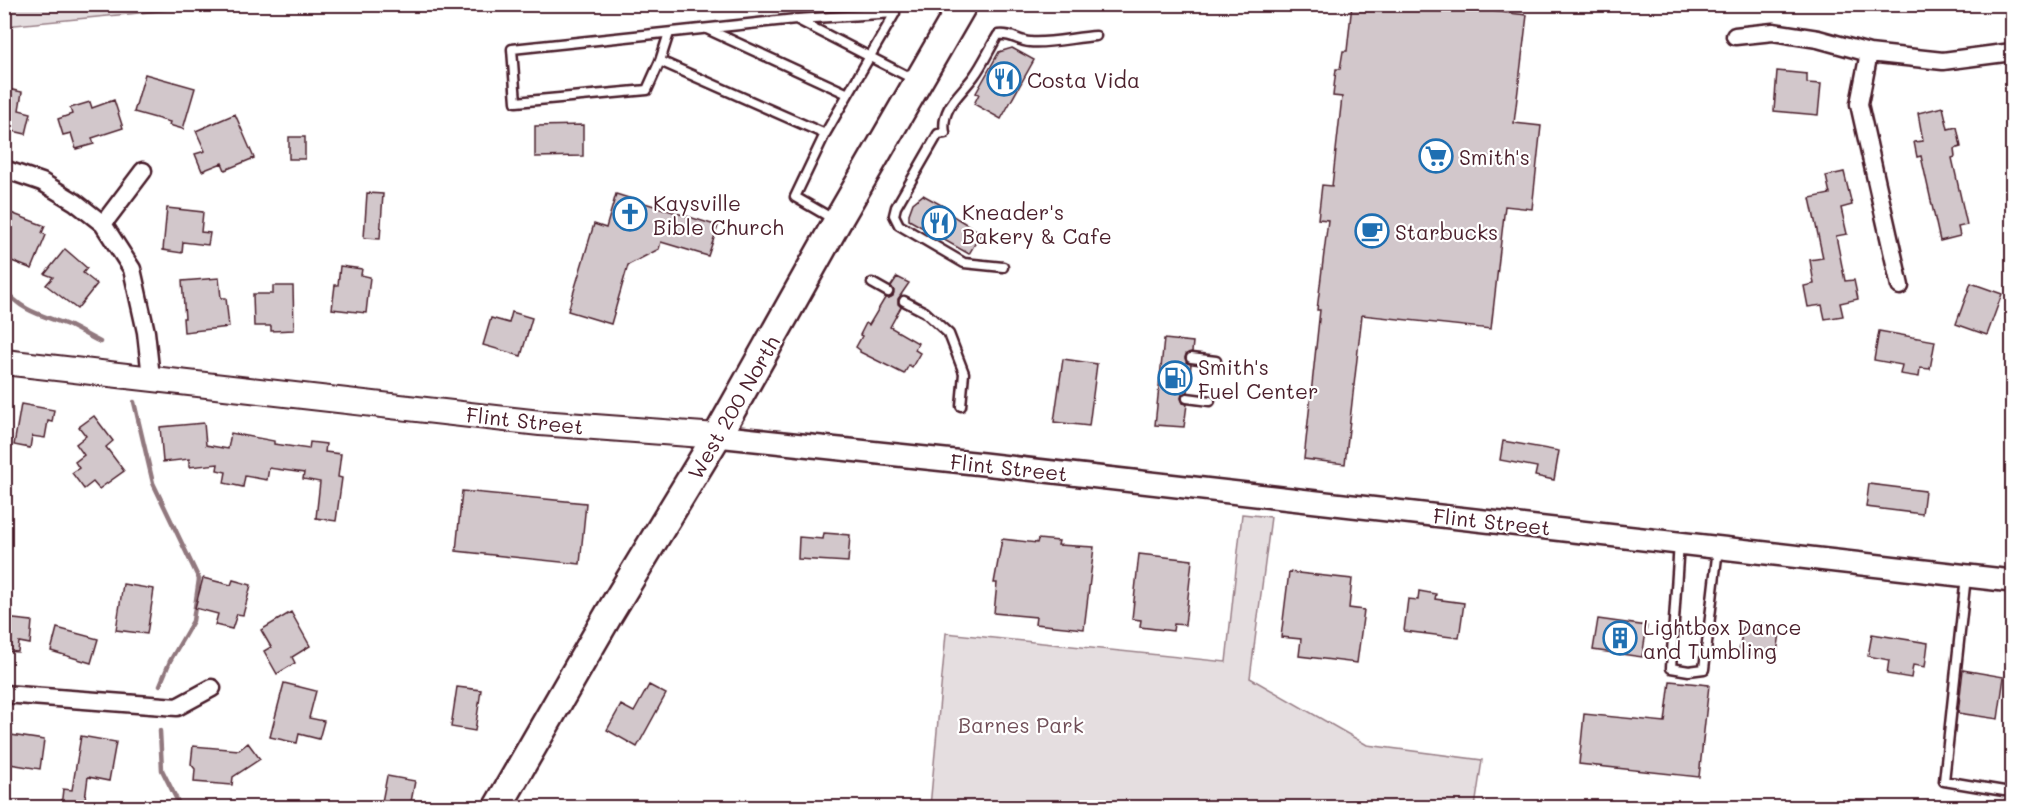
<svg xmlns="http://www.w3.org/2000/svg" width="2017" height="812" font-family="Mali,sans-serif">
	<style>
		.green { fill: #e5dee0; stroke: #987e86; stroke-width: 1.5 }
		.lines { fill: none; stroke-linecap: round; stroke-linejoin: round }
		.stream { stroke: #91787e; stroke-width: 4.5 }
		.building { fill: #d2c7cb; stroke: #4a1f2b; stroke-width: 1.5 }
		.service-casing { stroke: #4a1f2b; stroke-width: 13 }
		.minor-casing { stroke: #4a1f2b; stroke-width: 21 }
		.tertiary-casing { stroke: #4a1f2b; stroke-width: 26 }
		.secondary-casing { stroke: #4a1f2b; stroke-width: 28 }
		.primary-casing { stroke: #4a1f2b; stroke-width: 32 }
		.service { stroke: #fff; stroke-width: 8 }
		.minor { stroke: #fff; stroke-width: 16 }
		.tertiary { stroke: #fff; stroke-width: 21 }
		.secondary { stroke: #fff; stroke-width: 24 }
		.primary { stroke: #fff; stroke-width: 27 }
		.labels { text-anchor: middle; dominant-baseline: central; stroke-width: 4.5; stroke-linejoin: round; paint-order: stroke }
		.poi-label { font-size: 21px; fill: #4a1f2b; stroke: #fff; text-anchor: start }
		.street-label { font-size: 21px; fill: #4a1f2b; stroke: #fff }
		.park-label { font-size: 21px; fill: #714f58; stroke: #fff }
	</style>
	<rect width="100%" height="100%" fill="#fff"/>
	<filter id="ink" filterUnits="userSpaceOnUse"><feTurbulence type="fractalNoise" baseFrequency=".0167" numOctaves="2"/><feDisplacementMap in="SourceGraphic" scale="12" xChannelSelector="R" yChannelSelector="G"/><feConvolveMatrix kernelMatrix="1 2 1 2 8 2 1 2 1" color-interpolation-filters="sRGB"/></filter>
	<g filter="url(#ink)">
		<path class="green" d="M5 4H221V5L5 26Z
			M1242 514 1271 517 1250 678 1367 745 1482 760 1475 807H930L946 633 1226 662Z"/>
		<g class="lines">
			<path class="stream" d="M4 289C24 314 44 315 70 326 80 331 90 337 100 342
				M134 402 153 483 199 579 193 621 170 661 160 685
				M160 731 162 770 181 808"/>
		</g>
		<path class="building" d="M1352 4H1428L1527 15 1514 123 1541 126 1532 209 1505 206 1491 329 1362 315 1345 464 1304 459 1320 310H1317L1328 220 1318 219 1322 185 1332 186 1342 97 1333 96 1336 69H1340L1343 51H1347Z
			M1012 48 1034 60 1001 119 974 104 979 94 976 93 999 52Z
			M1777 71 1807 74V83L1821 84 1818 115 1774 111Z
			M145 74 195 88 183 129 169 125 170 122 134 112Z
			M4 88 22 92 19 110 31 113 26 134 4 129Z
			M114 100 123 128 92 138 94 144 76 149 71 133 63 135 58 119 72 114 70 108 90 102 92 108Z
			M1943 107 1948 129 1957 127 1961 147 1954 149 1955 157 1952 158 1967 225 1958 227 1960 236 1940 241 1921 156 1917 157 1914 142 1923 141 1918 113Z
			M235 114 254 158 225 170 222 163 202 171 195 154 205 151 196 131Z
			M583 125V156L535 157V126Z
			M289 137H305V159H289Z
			M1844 172 1852 205 1841 208 1847 234 1836 236 1845 281 1854 280 1858 299 1840 303 1843 316 1825 319 1822 305 1808 307 1804 286 1814 284 1810 260 1823 258 1810 198 1830 194 1826 176Z
			M367 193 383 194 380 239 364 238Z
			M616 194 718 226 708 256 661 242 659 249 628 265 611 324 568 311 594 224 606 228Z
			M923 195 947 208 946 211 958 219 981 233 969 254 909 220V214L913 203Z
			M167 208 203 212 201 232 210 233 208 245 183 242 182 253 163 250Z
			M11 213 45 226 42 233 46 235 32 269 4 258V230Z
			M65 249 87 268 83 273 97 284 77 309 46 285 53 277 45 274Z
			M340 266 362 269 361 275 370 277 366 313 332 309 335 285H338Z
			M897 277 909 283 898 299V304L901 307 890 327 918 343 915 350 920 353 912 367 909 365 904 374 860 352V350L856 347 862 336 860 335 866 323 869 325 885 298H889L893 296 894 291 891 286Z
			M219 278 221 298H226L229 327 184 332 183 318H185L182 281Z
			M1971 283 2002 294 1987 335 1956 324Z
			M273 286H293L294 330 271 331V326H254L253 294H273Z
			M512 312 532 318 521 356 483 345 491 318 509 323Z
			M1879 331 1935 341 1930 369 1920 368 1919 377 1900 374 1902 365 1874 360Z
			M1164 339 1193 342 1192 352 1186 354 1185 358 1187 363 1191 364 1188 392 1182 394 1181 398 1183 403 1187 404 1184 427 1155 425Z
			M1063 359 1097 364 1089 426 1054 422Z
			M21 404 54 410 52 422 48 421 45 438 32 436 30 448 14 445Z
			M94 416 113 441 106 447 124 471 99 489 93 482 84 489 72 473 79 468 75 462 84 455 76 444 86 436 79 427Z
			M204 423 206 445 228 449 231 433 274 441V444L309 449 310 442 326 444 325 452 341 454 338 477 342 478 336 521 316 518 320 482 303 479 304 473 269 468 267 480 245 476 243 487 224 483 226 472 217 470 218 464 189 467V459L163 462 160 427Z
			M1503 441 1559 451 1554 480 1535 476 1537 467 1500 460Z
			M1869 484 1925 491 1922 514 1866 507Z
			M462 491 586 503 580 564 456 551Z
			M824 533 850 535 848 562 798 559 799 537 823 539Z
			M1002 539 1037 543 1038 539 1059 541 1058 545 1094 547 1084 629 1035 624 1036 617 994 613 997 583H994Z
			M1139 554 1192 560 1185 625 1174 624 1173 631 1140 627 1141 620 1132 619Z
			M1289 572 1352 579 1349 608 1364 610 1357 663 1299 656 1301 639 1281 637Z
			M203 578 231 585 233 580 251 585 243 615 237 614 232 629 215 625 218 614 195 608Z
			M123 584 154 589 147 634 116 630Z
			M1419 591 1436 594 1435 599 1464 603 1459 638 1404 631 1408 599 1418 600Z
			M291 612 310 646 292 657 295 663 277 674 264 651 271 647 261 630Z
			M4 618 32 621 30 644 19 642 18 652 4 651Z
			M1598 619 1647 626 1642 657 1593 650Z
			M1758 623 1781 627 1776 659 1739 652 1743 627 1757 630Z
			M57 628 98 639 91 663 51 651Z
			M1872 634 1928 643 1925 667 1913 665 1911 678 1887 674 1889 660 1868 656Z
			M1963 670 2004 677 1998 719 1958 713Z
			M1670 681 1709 685 1699 777 1579 764 1584 714 1665 722Z
			M284 683 316 691 309 718 324 721 319 739 299 734 297 743 270 737Z
			M649 685 666 694 637 747 607 730 621 705 634 712Z
			M457 687 481 690 475 731 451 727Z
			M4 734 44 740 40 769 4 763Z
			M81 736 116 742 109 781 88 777 84 807H61L63 789 72 790Z
			M248 743 260 759 233 777 232 785 194 782 195 769 191 764 193 746 239 750Z
			M387 776 415 781 410 807H381Z"/>
		<g class="lines">
			<defs>
				<path id="service" d="M798 19 895 13 825 134
					M707 29 848 94
					M669 33 660 61 647 90 516 102 512 49 796 19 915 80
					M660 61 825 134 795 197 833 219
					M1003 267 964 263 899 225 894 215 896 207 938 134 945 133C940 108 961 94 974 76 983 64 990 48 998 35 1012 33 1017 41 1030 42 1048 44 1077 37 1096 36
					M872 283 888 292
					M904 301 925 312 949 334 964 373 961 406
					M1191 358 1216 361
					M1187 398 1210 401
					M1679 542 1671 668 1689 671 1704 669 1718 548
					M1966 576 1944 781 2004 791"/>
				<path id="minor" d="M1735 36 1773 32 1818 39 1869 53 1943 61 2012 52
					M1869 53 1859 104 1900 286
					M4 169 42 182 75 202 103 224 132 269 146 332 151 377
					M103 224 143 171
					M4 694 177 707 212 688"/>
				<path id="tertiary" d="M717 436 983 464 2012 581"/>
				<path id="secondary" d="M4 362 540 423 717 436"/>
				<path id="primary" d="M497 808 609 614 717 436 837 222 963 4"/>
			</defs>
			<use href="#service" class="service-casing"/>
			<use href="#minor" class="minor-casing"/>
			<use href="#tertiary" class="tertiary-casing"/>
			<use href="#secondary" class="secondary-casing"/>
			<use href="#primary" class="primary-casing"/>
			<use href="#service" class="service"/>
			<use href="#minor" class="minor"/>
			<use href="#tertiary" class="tertiary"/>
			<use href="#secondary" class="secondary"/>
			<use href="#primary" class="primary"/>
		</g>
	</g>
	<defs>
		<symbol id="restaurant-ring" viewBox="-11 -11 22 22"><circle r="9.5" fill="#fff" stroke="#1f6fb2" stroke-width="1.5"/><path d="M-5-6h1v4h1v-4h1v4h1v-4h1v5L-1.5 .5V6h-2V.5L-5-1ZM5-6V6H3V1.5H1.5Q1.5-4 5-6Z" fill="#1f6fb2"/></symbol>
		<symbol id="supermarket-ring" viewBox="-11 -11 22 22"><circle r="9.5" fill="#fff" stroke="#1f6fb2" stroke-width="1.5"/><path d="M-6-5.5h2.5l.6 2H6L4.5 2H-2.5L-4.4-4H-6ZM-1.5 3.2a1.3 1.3 0 1 0 .1 0ZM3 3.2a1.3 1.3 0 1 0 .1 0Z" fill="#1f6fb2"/></symbol>
		<symbol id="church-ring" viewBox="-11 -11 22 22"><circle r="9.5" fill="#fff" stroke="#1f6fb2" stroke-width="1.5"/><path d="M-1.2-6h2.4v3.5h3.3v2.4h-3.3V6h-2.4V-.1h-3.3v-2.4h3.3Z" fill="#1f6fb2"/></symbol>
		<symbol id="cafe-ring" viewBox="-11 -11 22 22"><circle r="9.5" fill="#fff" stroke="#1f6fb2" stroke-width="1.5"/><path d="M-5.5-4.5H6V0H3Q3 3.5 0 3.5H-2.5Q-5.5 3.5-5.5 0ZM3-3.2v2h1.7v-2ZM-6 4.5H4V6H-6Z" fill="#1f6fb2"/></symbol>
		<symbol id="fuel-ring" viewBox="-11 -11 22 22"><circle r="9.5" fill="#fff" stroke="#1f6fb2" stroke-width="1.5"/><path d="M-5.5-6h7V0h2V4h1.3V-2.5L3-4.5l.8-.8L6-3V5H2.5V1h-1V6h-7ZM-4.2-4.7v3.2H.2V-4.7Z" fill="#1f6fb2"/></symbol>
		<symbol id="building-ring" viewBox="-11 -11 22 22"><circle r="9.5" fill="#fff" stroke="#1f6fb2" stroke-width="1.5"/><path d="M-4-6H4V6H1V3H-1V6H-4ZM-2.5-4.3h1.7v1.8h-1.7ZM.8-4.3h1.7v1.8H.8ZM-2.5-1h1.7V.8h-1.7ZM.8-1h1.7V.8H.8Z" fill="#1f6fb2"/></symbol>
	</defs>
	<g fill-rule="evenodd">
		<use href="#restaurant-ring" x="985" y="60" width="38" height="38"/>
		<use href="#supermarket-ring" x="1417" y="137" width="38" height="38"/>
		<use href="#church-ring" x="611" y="195" width="38" height="38"/>
		<use href="#restaurant-ring" x="920" y="204" width="38" height="38"/>
		<use href="#cafe-ring" x="1353" y="212" width="38" height="38"/>
		<use href="#fuel-ring" x="1156" y="359" width="38" height="38"/>
		<use href="#building-ring" x="1601" y="619" width="38" height="38"/>
	</g>
	<g class="labels">
		<g class="poi-label">
			<text x="1027" y="79">Costa Vida</text>
			<text x="1459" y="156">Smith's</text>
			<text x="653" y="202">Kaysville<tspan x="653" dy="24">Bible Church</tspan></text>
			<text x="962" y="211">Kneader's<tspan x="962" dy="24">Bakery &amp; Cafe</tspan></text>
			<text x="1395" y="231">Starbucks</text>
			<text x="1198" y="366">Smith's<tspan x="1198" dy="24">Fuel Center</tspan></text>
			<text x="1643" y="626">Lightbox Dance<tspan x="1643" dy="24">and Tumbling</tspan></text>
		</g>
		<g class="street-label">
			<text transform="translate(733 407) rotate(-60)">West 200 North</text>
			<text transform="translate(525 420) rotate(6)">Flint Street</text>
			<text transform="translate(1009 467) rotate(6)">Flint Street</text>
			<text transform="translate(1492 521) rotate(6)">Flint Street</text>
		</g>
		<g class="park-label">
			<text x="1021" y="724">Barnes Park</text>
		</g>
	</g>
	<rect width="2017" height="812" fill="none" stroke="#fff" stroke-width="24"/>
	<rect x="12" y="12" width="1993" height="788" fill="none" stroke="#4a1f2b" stroke-width="2" filter="url(#ink)"/>
</svg>
